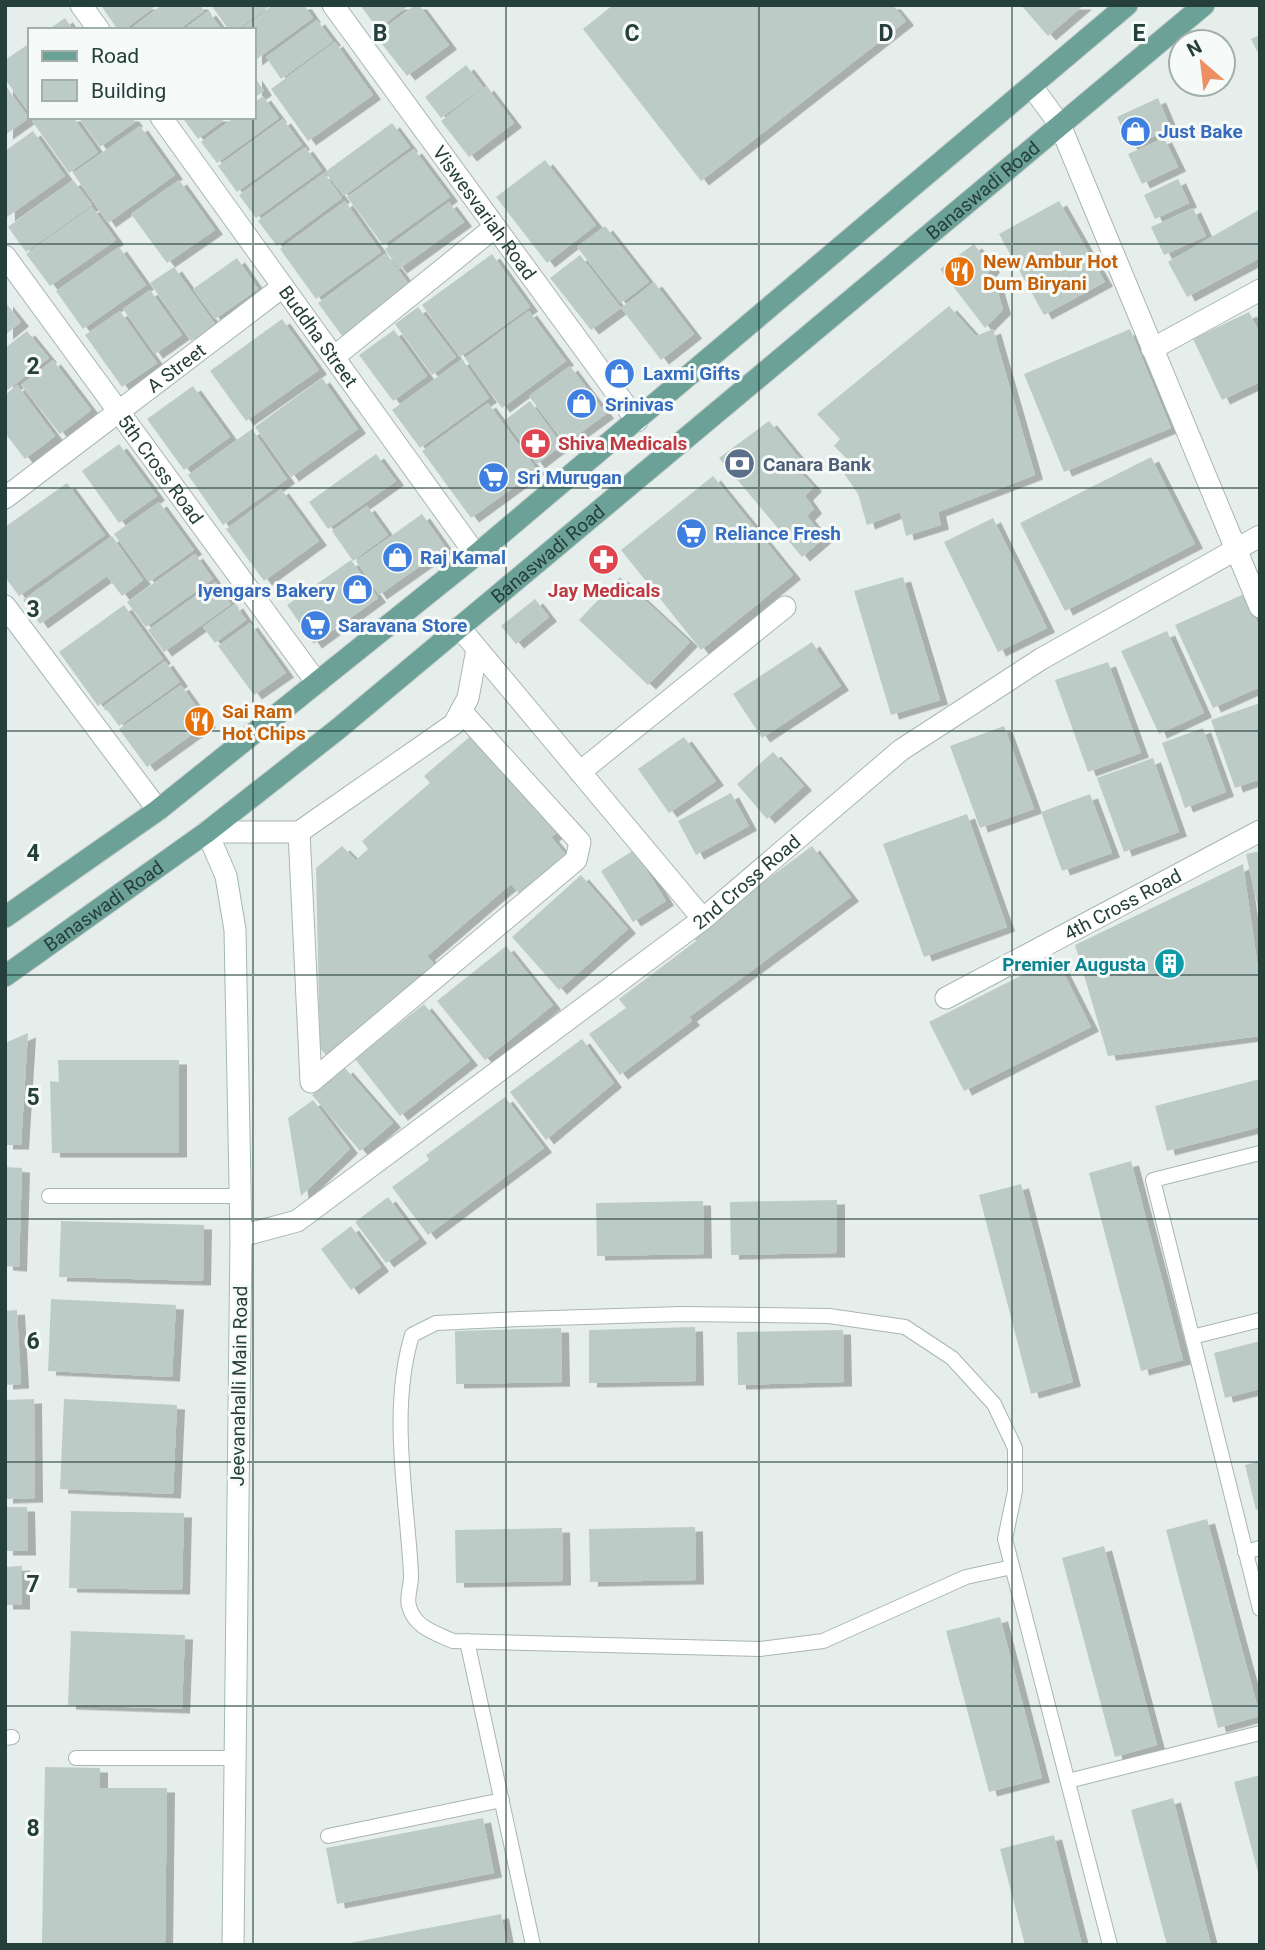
<svg xmlns="http://www.w3.org/2000/svg" width="1265" height="1950" font-family="Roboto,sans-serif">
	<style>
		.building { fill: #bdcbc7; filter: url(#shadow) }
		.lines { fill: none; stroke-linecap: round; stroke-linejoin: round }
		.lane-casing { stroke: #a8b6b2; stroke-width: 16 }
		.street-casing { stroke: #a8b6b2; stroke-width: 23 }
		.secondary-casing { stroke: #a4b9b3; stroke-width: 23 }
		.primary-casing { stroke: #c2c9c8; stroke-width: 23 }
		.lane { stroke: #fff; stroke-width: 14 }
		.street { stroke: #fff; stroke-width: 21 }
		.secondary { stroke: #fff; stroke-width: 21 }
		.primary { stroke: #6ca198; stroke-width: 21 }
		.grid { fill: none; stroke: #253f3a; stroke-width: 2; stroke-opacity: 0.55 }
		.labels { text-anchor: middle; dominant-baseline: central; stroke-width: 6; stroke-linejoin: round; paint-order: stroke }
		.shop-label { font-size: 19px; font-weight: bold; fill: #366cbe; stroke: #f6faf8; text-anchor: start }
		.street-label { font-size: 19px; fill: #253f3a; stroke: #f6faf8 }
		.food-label { font-size: 19px; font-weight: bold; fill: #c56008; stroke: #f6faf8; text-anchor: start }
		.health-label { font-size: 19px; font-weight: bold; fill: #be3a42; stroke: #f6faf8; text-anchor: start }
		.service-label { font-size: 19px; font-weight: bold; fill: #4e5e75; stroke: #f6faf8; text-anchor: start }
		.culture-label { font-size: 19px; font-weight: bold; fill: #0d838f; stroke: #f6faf8; text-anchor: end }
		.grid-label { font-size: 23px; text-anchor: middle; font-weight: bold; fill: #253f3a; stroke: #f6faf8; stroke-width: 6; stroke-linejoin: round; paint-order: stroke }
	</style>
	<defs>
		<filter id="shadow"><feDropShadow dx="8" dy="4.5" stdDeviation="0" flood-color="#0004"/></filter>
	</defs>
	<rect width="100%" height="100%" fill="#e5eeeb"/>
	<path class="building" d="M105 5H157L124 30H118L102 7Z
		M162 5H200L204 11 178 30H129Z
		M211 5H271L237 30H229Z
		M273 5H304L313 18 254 61V30H240Z
		M360 5H409L378 29Z
		M415 5H419L449 45 407 76 375 35Z
		M613 5H893L906 21 701 181 583 29Z
		M1021 5H1084L1048 36Z
		M208 11 222 30H183Z
		M65 18 73 30H48Z
		M317 20 333 41 281 79 266 57Z
		M1260 35V57L1251 39Z
		M335 42 373 95 308 141 271 89Z
		M30 43V114L5 79V60Z
		M466 65 483 87 441 118 425 97Z
		M254 76 264 91 254 98Z
		M5 85 29 118 5 135Z
		M486 86 514 123 469 157 441 121Z
		M263 96 279 118 217 163 201 142 235 117H254V103Z
		M1158 98 1171 129 1130 147 1117 117Z
		M38 117H73L98 152 69 173 32 121Z
		M78 117H131L135 122 100 147Z
		M182 117H228L198 139Z
		M283 119 302 145 237 192 218 166Z
		M392 123 410 147 344 196 325 172Z
		M140 126 175 175 108 223 73 173Z
		M33 131 65 176 7 217 5 151Z
		M1164 138 1178 167 1142 184 1128 154Z
		M305 147 322 170 256 218 239 195Z
		M414 149 450 197 383 245 347 197Z
		M545 160 596 225 547 263 496 197Z
		M324 173 342 198 277 246 258 221Z
		M1178 179 1189 203 1155 219 1144 195Z
		M73 180 92 205 26 252 8 227Z
		M179 180 215 230 167 263 131 214Z
		M345 201 381 252 316 299 280 249Z
		M1059 201 1105 282 1044 315 999 234Z
		M449 202 464 222 399 269 385 249Z
		M92 207 116 240 50 286 26 254Z
		M1193 208 1206 236 1164 255 1151 227Z
		M1260 209V258L1187 297 1168 262Z
		M605 226 649 282 621 303 577 247Z
		M974 244 992 268 987 274 996 286 1003 310 985 328 940 269Z
		M119 247 146 285 83 329 56 291Z
		M386 253 413 290 345 340 318 303Z
		M492 254 530 307 460 357 422 305Z
		M580 255 621 308 591 330 550 278Z
		M237 258 258 289 215 319 193 289Z
		M174 267 215 324 191 341 150 283Z
		M654 282 694 334 661 360 621 308Z
		M150 290 182 335 155 354 123 309Z
		M5 302 21 322 5 335Z
		M949 306 976 336 993 329 1035 475 938 512 941 525 906 536 900 512 867 525 858 494 839 466 847 459 834 446 840 439 817 414Z
		M418 307 456 357 432 375 395 324Z
		M120 311 157 363 122 387 85 335Z
		M529 311 566 361 502 408 465 358Z
		M1249 312 1260 334V382L1222 400 1193 339Z
		M282 319 319 370 246 421 210 371Z
		M1130 329 1171 428 1064 472 1024 374Z
		M394 330 427 376 393 401 359 355Z
		M27 331 49 358 5 392V348Z
		M462 359 489 398 420 448 392 410Z
		M53 360 91 410 60 434 21 385Z
		M570 366 606 414 565 444 529 396Z
		M322 378 358 429 291 477 255 427Z
		M17 385 55 436 25 459 5 433V395Z
		M193 386 230 437 184 470 147 419Z
		M530 401 562 445 537 464 505 420Z
		M488 403 537 470 471 518 422 451Z
		M769 421 801 460 794 465 814 487 805 496 814 509 807 516 824 538 802 557 719 458Z
		M252 429 287 479 223 525 188 475Z
		M119 444 157 496 119 523 82 471Z
		M376 454 396 481 328 529 309 502Z
		M1151 457 1195 544 1065 611 1020 523Z
		M713 476 793 575 701 650 621 550Z
		M67 483 105 535 19 596 5 577V527Z
		M281 489 319 541 264 581 226 529Z
		M159 502 194 550 149 582 114 534Z
		M367 506 388 535 353 561 332 531Z
		M422 514 446 548 379 595 356 561Z
		M993 518 1047 628 998 652 944 542Z
		M112 536 143 580 122 596 107 576 40 624 23 600Z
		M195 554 213 579 146 627 127 602Z
		M351 560 378 598 314 644 287 605Z
		M620 577 690 642 648 685 579 620Z
		M903 577 940 700 891 715 854 591Z
		M215 582 231 604 164 652 148 630Z
		M1244 594 1260 628V687L1213 708 1175 625Z
		M535 599 549 617 516 644 501 626Z
		M235 604 246 620 215 643 203 627Z
		M124 605 163 659 98 706 59 652Z
		M250 623 286 673 254 695 218 646Z
		M1167 631 1204 713 1159 734 1121 651Z
		M812 642 841 686 762 738 733 694Z
		M165 661 180 682 119 726 104 706Z
		M1108 662 1141 753 1088 772 1055 680Z
		M181 685 208 723 147 767 119 729Z
		M1260 703V779L1235 788 1211 720Z
		M1004 726 1034 809 980 828 950 746Z
		M1203 728 1226 792 1185 808 1162 743Z
		M473 734 558 832 551 837 567 856 521 896 511 884 427 956 437 967 329 1059 320 1048 316 868 342 846 356 860 368 849 362 841 430 783 424 776Z
		M684 737 716 781 669 813 638 769Z
		M773 752 804 786 767 819 737 784Z
		M1153 758 1179 832 1124 852 1097 778Z
		M731 793 749 826 696 855 678 821Z
		M1090 794 1112 853 1062 871 1041 812Z
		M967 814 1007 927 924 957 883 844Z
		M812 846 851 897 689 1017 692 1021 620 1075 589 1034 626 1008 619 999 696 941 693 936 726 910Z
		M634 850 666 901 633 922 601 871Z
		M1260 851V913H1259L1246 854Z
		M1243 864 1260 982V1036L1108 1056 1075 945Z
		M581 875 628 929 559 990 512 937Z
		M506 946 553 1005 485 1060 437 1001Z
		M1056 958 1091 1027 964 1091 929 1022Z
		M424 1004 470 1061 400 1116 355 1059Z
		M28 1033 21 1145H5V1043Z
		M582 1039 614 1083 546 1140 510 1092Z
		M58 1060H179V1153H52L50 1081 59 1082Z
		M345 1068 393 1123 360 1151 312 1095Z
		M1260 1079V1127L1167 1151 1155 1106Z
		M505 1097 544 1148 428 1235 392 1187 429 1160 426 1155Z
		M313 1100 350 1149 301 1196 288 1118Z
		M1131 1161 1183 1360 1141 1371 1089 1173Z
		M5 1167 22 1168 19 1267 5 1266Z
		M1021 1184 1073 1382 1031 1394 979 1195Z
		M388 1197 419 1239 386 1263 355 1222Z
		M837 1200V1253L731 1255 730 1202Z
		M703 1201 704 1254 597 1256 596 1203Z
		M61 1221 204 1225 203 1281 59 1277Z
		M351 1226 381 1267 351 1290 321 1249Z
		M51 1299 176 1305 172 1377 48 1371Z
		M17 1310 21 1384 5 1385V1311Z
		M695 1327 696 1381 589 1383V1330Z
		M561 1328 562 1382 456 1384 455 1331Z
		M843 1330 844 1382 738 1385 737 1332Z
		M1260 1341V1389L1225 1398 1214 1353Z
		M34 1399 35 1498 5 1499V1400Z
		M64 1399 177 1405 173 1494 60 1489Z
		M1260 1461V1509L1256 1510 1245 1465Z
		M5 1507H27L28 1551H5Z
		M71 1511 184 1513 182 1590 69 1588Z
		M1207 1519 1260 1716 1218 1728 1166 1530Z
		M695 1527 696 1580 590 1582 589 1529Z
		M562 1528 563 1581 456 1583 455 1530Z
		M1104 1546 1157 1745 1115 1757 1062 1558Z
		M22 1566V1605H5V1567Z
		M1000 1617 1042 1778 989 1792 946 1631Z
		M71 1631 185 1635 182 1709 68 1705Z
		M45 1767 100 1768V1788H167L165 1945H42Z
		M1260 1775V1876H1259L1234 1782Z
		M1173 1798 1211 1945H1167L1131 1810Z
		M483 1818 494 1873 337 1904 326 1848Z
		M1054 1835 1082 1945H1025L1000 1849Z
		M501 1914 507 1945H350V1943Z"/>
	<g class="lines">
		<defs>
			<path id="lane" d="M1260 1153 1153 1180 1260 1609
				M49 1196H240
				M1192 1337 1260 1320
				M1245 1552 1260 1548
				M1012 1567 966 1577 823 1641 760 1649 453 1641C435 1633 414 1627 409 1606 406 1597 412 1584 411 1574 407 1496 389 1411 412 1335L436 1323 520 1319 682 1314 829 1316 905 1327 952 1358 994 1404 1015 1448V1491L1005 1539 1110 1945
				M467 1641 533 1945
				M5 1738 12 1737
				M76 1758H235
				M1068 1781 1260 1733
				M328 1836 502 1800"/>
			<g id="street">
				<path d="M81 5 99 30"/>
				<path id="s1" d="M333 5 637 421"/>
				<path d="M1033 88 1060 125 1260 607"/>
				<path id="s2" d="M161 117 476 555"/>
				<path id="s3" d="M5 256 317 683"/>
				<path d="M1152 349 1260 290"/>
				<path d="M334 357 495 227"/>
				<path id="s4" d="M5 498 281 288"/>
				<path d="M5 606 158 810"/>
				<path d="M459 627 703 919"/>
				<path d="M580 772 785 607"/>
				<path d="M207 832H299L454 724 468 698 477 649"/>
				<path d="M299 832 311 1082 576 860 580 842 461 711"/>
				<path id="s5" d="M946 998 1260 831"/>
				<path id="s6" d="M241 1236 297 1221 703 919 901 750 1041 659 1260 536"/>
			</g>
			<path id="secondary" d="M207 832 226 876 235 930 241 1236 233 1945"/>
			<g id="primary">
				<path d="M5 917 158 810 476 555 1127 5"/>
				<path id="s7" d="M5 976 207 832 338 729 1204 5"/>
			</g>
		</defs>
		<use href="#lane" class="lane-casing"/>
		<use href="#street" class="street-casing"/>
		<use href="#secondary" class="secondary-casing"/>
		<use href="#primary" class="primary-casing"/>
		<use href="#lane" class="lane"/>
		<use href="#street" class="street"/>
		<use href="#secondary" class="secondary"/>
		<use href="#primary" class="primary"/>
	</g>
	<path class="grid" d="M253 5V30M506 5V1945M759 5V1945M1012 5V1945M253 117V1945M5 244H1260M5 488H1260M5 731H1260M5 975H1260M5 1219H1260M5 1462H1260M5 1706H1260"/>
	<defs>
		<symbol id="shop-disc" viewBox="-11 -11 22 22"><circle r="9.5" fill="#3f7fe0" stroke="#f6faf8"/><path d="M-5-2.5h2.3a2.7 3.5 0 0 1 5.4 0H5L5.5 6h-11ZM-1.5-2.5h3a1.5 2.3 0 0 0-3 0Z" fill="#fff"/></symbol>
		<symbol id="restaurant-disc" viewBox="-11 -11 22 22"><circle r="9.5" fill="#e8710a" stroke="#f6faf8"/><path d="M-5-6h1v4h1v-4h1v4h1v-4h1v5L-1.5 .5V6h-2V.5L-5-1ZM5-6V6H3V1.5H1.5Q1.5-4 5-6Z" fill="#fff"/></symbol>
		<symbol id="pharmacy-disc" viewBox="-11 -11 22 22"><circle r="9.5" fill="#e0444e" stroke="#f6faf8"/><path d="M-2-6h4v4h4v4h-4v4h-4v-4h-4v-4h4Z" fill="#fff"/></symbol>
		<symbol id="bank-disc" viewBox="-11 -11 22 22"><circle r="9.5" fill="#5c6f8a" stroke="#f6faf8"/><path d="M-6-4H6V4H-6ZM0-2.3a2.3 2.3 0 1 0 0 4.6a2.3 2.3 0 1 0 0-4.6Z" fill="#fff"/></symbol>
		<symbol id="supermarket-disc" viewBox="-11 -11 22 22"><circle r="9.5" fill="#3f7fe0" stroke="#f6faf8"/><path d="M-6-5.5h2.5l.6 2H6L4.5 2H-2.5L-4.4-4H-6ZM-1.5 3.2a1.3 1.3 0 1 0 .1 0ZM3 3.2a1.3 1.3 0 1 0 .1 0Z" fill="#fff"/></symbol>
		<symbol id="building-disc" viewBox="-11 -11 22 22"><circle r="9.5" fill="#0f9aa8" stroke="#f6faf8"/><path d="M-4-6H4V6H1V3H-1V6H-4ZM-2.5-4.3h1.7v1.8h-1.7ZM.8-4.3h1.7v1.8H.8ZM-2.5-1h1.7V.8h-1.7ZM.8-1h1.7V.8H.8Z" fill="#fff"/></symbol>
	</defs>
	<g fill-rule="evenodd">
		<use href="#shop-disc" x="1118" y="114" width="35" height="35"/>
		<use href="#restaurant-disc" x="942" y="254" width="35" height="35"/>
		<use href="#shop-disc" x="602" y="356" width="35" height="35"/>
		<use href="#shop-disc" x="564" y="386" width="35" height="35"/>
		<use href="#pharmacy-disc" x="518" y="426" width="35" height="35"/>
		<use href="#bank-disc" x="722" y="446" width="35" height="35"/>
		<use href="#supermarket-disc" x="476" y="460" width="35" height="35"/>
		<use href="#supermarket-disc" x="674" y="516" width="35" height="35"/>
		<use href="#shop-disc" x="380" y="540" width="35" height="35"/>
		<use href="#pharmacy-disc" x="586" y="542" width="35" height="35"/>
		<use href="#shop-disc" x="340" y="572" width="35" height="35"/>
		<use href="#supermarket-disc" x="298" y="608" width="35" height="35"/>
		<use href="#restaurant-disc" x="182" y="704" width="35" height="35"/>
		<use href="#building-disc" x="1152" y="946" width="35" height="35"/>
	</g>
	<g class="labels">
		<g class="shop-label">
			<text x="1158" y="131">Just Bake</text>
			<text x="643" y="373">Laxmi Gifts</text>
			<text x="605" y="404">Srinivas</text>
			<text x="517" y="477">Sri Murugan</text>
			<text x="715" y="533">Reliance Fresh</text>
			<text x="420" y="557">Raj Kamal</text>
			<text x="335" y="590" text-anchor="end">Iyengars Bakery</text>
			<text x="338" y="625">Saravana Store</text>
		</g>
		<g class="street-label">
			<text stroke="none"><textPath href="#s7" startOffset="1255">Banaswadi Road</textPath></text>
			<text stroke="none"><textPath href="#s1" startOffset="257">Viswesvariah Road</textPath></text>
			<text stroke="none"><textPath href="#s2" startOffset="270">Buddha Street</textPath></text>
			<text stroke="none"><textPath href="#s4" startOffset="215">A Street</textPath></text>
			<text stroke="none"><textPath href="#s3" startOffset="264">5th Cross Road</textPath></text>
			<text stroke="none"><textPath href="#s7" startOffset="688">Banaswadi Road</textPath></text>
			<text stroke="none"><textPath href="#s6" startOffset="621">2nd Cross Road</textPath></text>
			<text stroke="none"><textPath href="#s5" startOffset="200">4th Cross Road</textPath></text>
			<text stroke="none"><textPath href="#s7" startOffset="121">Banaswadi Road</textPath></text>
			<text transform="translate(239 1386) rotate(-89)">Jeevanahalli Main Road</text>
		</g>
		<g class="food-label">
			<text x="983" y="261">New Ambur Hot<tspan x="983" dy="22">Dum Biryani</tspan></text>
			<text x="222" y="711">Sai Ram<tspan x="222" dy="22">Hot Chips</tspan></text>
		</g>
		<g class="health-label">
			<text x="558" y="443">Shiva Medicals</text>
			<text x="604" y="590" text-anchor="middle">Jay Medicals</text>
		</g>
		<g class="service-label">
			<text x="763" y="464">Canara Bank</text>
		</g>
		<g class="culture-label">
			<text x="1146" y="964">Premier Augusta</text>
		</g>
	</g>
	<g class="grid-label">
		<text x="380" y="41">B</text>
		<text x="632" y="41">C</text>
		<text x="886" y="41">D</text>
		<text x="1139" y="41">E</text>
		<text x="33" y="374">2</text>
		<text x="33" y="617">3</text>
		<text x="33" y="861">4</text>
		<text x="33" y="1105">5</text>
		<text x="33" y="1349">6</text>
		<text x="33" y="1592">7</text>
		<text x="33" y="1836">8</text>
	</g>
	<rect width="1265" height="1950" fill="none" stroke="#253f3a" stroke-width="14"/>
	<rect x="28" y="28" width="228" height="91" fill="#f6faf8" stroke="#a2afac" stroke-width="2"/>
	<rect x="42" y="51" width="35" height="10" fill="#6ca198" stroke="#a2afac" stroke-width="2"/>
	<text x="91" y="63" font-size="21" fill="#253f3a">Road</text>
	<rect x="42" y="80" width="35" height="21" fill="#bdcbc7" stroke="#a2afac" stroke-width="2"/>
	<text x="91" y="98" font-size="21" fill="#253f3a">Building</text>
	<g transform="translate(1202 63) rotate(332)"><circle r="33" fill="#f6faf8" stroke="#a2afac" stroke-width="2"/>
	<path d="M0-5L12 26L0 18L-12 26Z" fill="#ec9064"/>
	<text y="-10" font-size="19" font-weight="bold" text-anchor="middle" fill="#253f3a">N</text>
	</g>
</svg>
